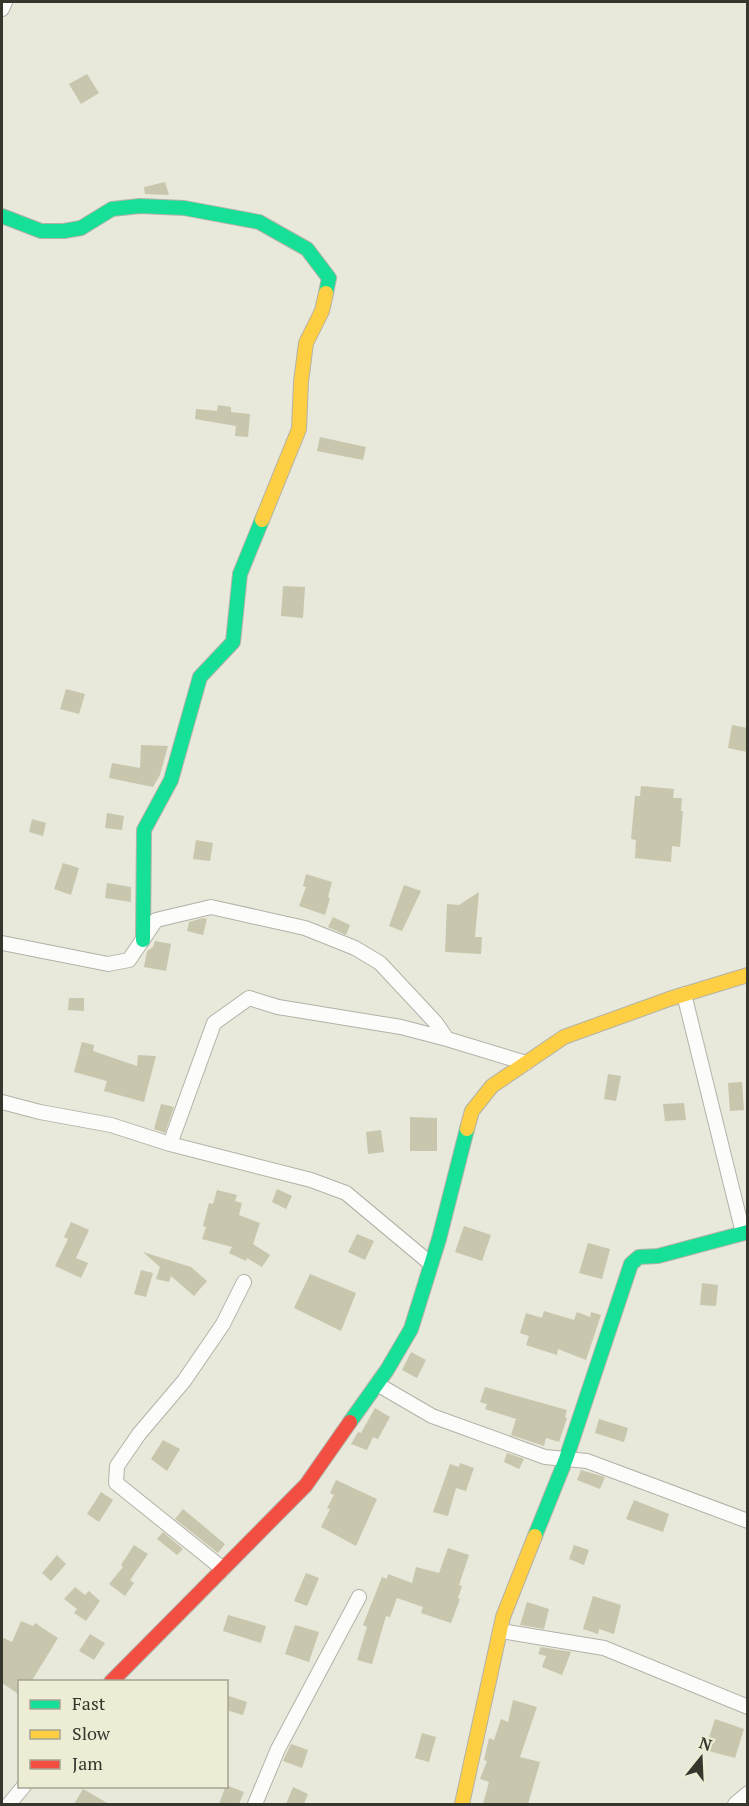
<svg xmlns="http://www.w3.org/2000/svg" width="749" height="1806" font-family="'PT Serif',serif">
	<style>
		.building { fill: #c8c6ac }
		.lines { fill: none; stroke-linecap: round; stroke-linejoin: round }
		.street-casing { stroke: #b2b2a8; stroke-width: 16 }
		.fast-casing { stroke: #b2b2a8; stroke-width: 16 }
		.slow-casing { stroke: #b2b2a8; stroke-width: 16 }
		.jam-casing { stroke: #b2b2a8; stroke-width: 16 }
		.street { stroke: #fcfcfa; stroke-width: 14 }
		.fast { stroke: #16e098; stroke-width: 14 }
		.slow { stroke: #ffcf43; stroke-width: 14 }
		.jam { stroke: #f24e42; stroke-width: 14 }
	</style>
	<rect width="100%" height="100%" fill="#e8e8db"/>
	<path class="building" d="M87 74 99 93 81 104 69 84Z
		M165 182 169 195 145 194 144 187Z
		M218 405 231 407V412L250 414 248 437 235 436 236 426 195 419 196 409 217 411Z
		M320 437 366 447 363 460 317 451Z
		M283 586 305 587 303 618 281 616Z
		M66 689 85 694 79 714 60 709Z
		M732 725 747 728V752L728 748Z
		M141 745 168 746 160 775 153 787 109 778 112 763 140 768Z
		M641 786 674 789 673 798H682L681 811H683L680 847 672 846 671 862 635 858 636 840 631 839 635 796H640Z
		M107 813 124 816 122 830 105 828Z
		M32 819 46 823 43 836 29 832Z
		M196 840 213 843 210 861 193 859Z
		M63 863 79 868 71 895 54 889Z
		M306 874 332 882 328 897 330 898 325 915 299 906 306 887 303 886Z
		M107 883 131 887V902L105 898Z
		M404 885 421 891 402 931 389 926Z
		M479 892 475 937H482L481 954 445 952 447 904 459 905Z
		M333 917 350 925 346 935 328 927Z
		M203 918 207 919 203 935 187 931 189 922Z
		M155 941 171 944 166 971 144 967 147 951 153 947Z
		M69 998H84V1011L68 1010Z
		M82 1042 94 1045 93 1051 137 1066 138 1055 156 1056 144 1102 104 1091 107 1081 74 1072Z
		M608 1074 621 1076 616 1101 604 1099Z
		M742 1082 744 1110 730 1111 728 1083Z
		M684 1103 686 1120 665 1121 663 1104Z
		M161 1104 174 1107 165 1133 154 1129Z
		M410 1117 437 1118V1151H410Z
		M381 1130 384 1152 368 1154 366 1132Z
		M277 1189 292 1196 286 1209 272 1202Z
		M217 1190 237 1195 235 1201 242 1203 239 1215 260 1223 253 1244 270 1255 262 1267 247 1258 246 1261 229 1253 232 1247 202 1239 206 1227 203 1226 209 1203 213 1204Z
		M71 1222 89 1230 76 1258 88 1263 81 1278 55 1266 68 1239 64 1237Z
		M464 1226 491 1235 482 1261 455 1252Z
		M357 1234 374 1241 365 1260 348 1252Z
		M588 1243 610 1249 602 1279 579 1273Z
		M143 1252 191 1267 207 1281 194 1296 171 1276 169 1282 156 1279 160 1267Z
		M141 1270 153 1273 146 1297 134 1294Z
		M310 1274 356 1293 341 1331 294 1308Z
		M702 1283 718 1285 716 1306 700 1305Z
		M544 1311 574 1320 577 1312 590 1317 591 1312 601 1315 586 1360 558 1349 557 1355 526 1345 529 1336 520 1333 526 1313 542 1318Z
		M411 1352 426 1360 417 1378 402 1370Z
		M485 1387 567 1410 565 1417 567 1418 559 1442 546 1438 544 1446 511 1435 516 1419 485 1409 487 1404 480 1402Z
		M375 1408 390 1417 378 1439 373 1437 367 1450 351 1444 358 1432 361 1433Z
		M599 1419 628 1428 624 1442 595 1433Z
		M163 1440 180 1449 167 1471 151 1459Z
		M507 1453 524 1459 519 1469 504 1462Z
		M460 1463 474 1468 466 1491 456 1488 448 1516 433 1512 450 1464 459 1467Z
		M581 1470 605 1477 600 1489 577 1480Z
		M336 1480 377 1499 356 1546 321 1527 330 1509 327 1508 334 1495 330 1493Z
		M101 1492 113 1500 99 1522 87 1514Z
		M634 1500 669 1514 663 1532 626 1519Z
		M183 1509 225 1544 218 1553 175 1519Z
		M163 1532 183 1549 177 1555 157 1539Z
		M134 1545 148 1554 130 1580 134 1583 125 1596 109 1584 123 1567 121 1565Z
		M574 1545 589 1550 584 1565 569 1559Z
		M448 1548 469 1555 459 1585 462 1586 458 1598 460 1599 451 1623 421 1613 423 1607 397 1598 390 1617 386 1616 372 1664 357 1660 367 1627 363 1625 382 1577 387 1579 388 1574 412 1583 416 1567 439 1573Z
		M57 1555 66 1564 51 1581 42 1573Z
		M306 1573 319 1578 307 1606 294 1601Z
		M75 1587 85 1595 89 1591 100 1601 86 1621 74 1613 77 1609 64 1599Z
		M593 1596 621 1605 614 1634 599 1629 598 1634 583 1629Z
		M527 1602 549 1609 544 1629 520 1625Z
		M228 1615 266 1626 261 1643 223 1631Z
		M21 1621 33 1626 35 1623 58 1638 31 1682H20V1695L2 1683V1637L12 1642Z
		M295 1625 319 1632 309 1662 285 1654Z
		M90 1634 105 1643 94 1660 79 1651Z
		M541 1647 571 1652 562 1675 542 1667 546 1656 538 1654Z
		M226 1695 247 1702 243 1715 226 1710Z
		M513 1700 537 1707 520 1757 540 1762 528 1804H483L489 1782 480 1779 487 1761 484 1760 489 1738 494 1740 501 1719 508 1722Z
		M715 1719 744 1729 735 1758 705 1750Z
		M422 1733 436 1737 429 1762 415 1758Z
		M291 1744 308 1750 302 1768 283 1761Z
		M226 1785 244 1792 239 1804H219Z
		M293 1787 308 1794 304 1804H286Z
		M83 1789 109 1804H74Z"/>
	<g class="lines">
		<defs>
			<path id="street" d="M2 9 5 2
				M2 943 108 964 129 960 156 920 211 907 305 928 355 948 380 963 436 1023 447 1039 526 1063
				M684 994 743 1233
				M2 1102 40 1112 111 1125 170 1144 311 1180 346 1193 431 1264
				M170 1144 214 1023 249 998 278 1007 401 1027 447 1039
				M377 1384 432 1416 545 1457 587 1461 748 1521
				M223 1569 116 1483 117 1466 139 1434 184 1381 223 1324 244 1282
				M501 1631 604 1648 748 1707
				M9 1804 24 1786
				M255 1804 278 1749 359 1597
				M735 1804 748 1793"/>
			<path id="fast" d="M2 216 41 231H64L81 228 112 209 140 206 184 208 259 222 307 249 329 278 326 293
				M143 940 144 830 171 780 200 677 233 642 240 574 262 520
				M350 1422 387 1370 411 1329 439 1239 467 1129
				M535 1536 566 1459 631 1264 639 1257 658 1256 748 1232"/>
			<path id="slow" d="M262 520 299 429 301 382 306 343 322 311 326 293
				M467 1129 472 1111 492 1086 564 1037 669 999 748 975
				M462 1804 503 1617 535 1536"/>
			<path id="jam" d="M111 1682 306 1485 350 1422"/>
		</defs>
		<use href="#street" class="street-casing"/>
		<use href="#fast" class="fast-casing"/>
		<use href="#slow" class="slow-casing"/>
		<use href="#jam" class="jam-casing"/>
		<use href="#street" class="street"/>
		<use href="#fast" class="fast"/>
		<use href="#slow" class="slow"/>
		<use href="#jam" class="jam"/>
	</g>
	<rect width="749" height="1806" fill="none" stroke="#36362d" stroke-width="6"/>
	<rect x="18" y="1680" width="210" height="108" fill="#ededd6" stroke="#a4a492" stroke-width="1.5"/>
	<rect x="30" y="1700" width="30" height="9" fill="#16e098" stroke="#a4a492" stroke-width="1.5"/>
	<text x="72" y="1710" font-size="18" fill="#36362d">Fast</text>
	<rect x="30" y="1730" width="30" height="9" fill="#ffcf43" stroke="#a4a492" stroke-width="1.5"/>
	<text x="72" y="1740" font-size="18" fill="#36362d">Slow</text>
	<rect x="30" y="1760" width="30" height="9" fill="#f24e42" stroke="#a4a492" stroke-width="1.5"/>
	<text x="72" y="1770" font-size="18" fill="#36362d">Jam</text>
	<g transform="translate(701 1758) rotate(18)" stroke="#ededd6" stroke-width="4.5" paint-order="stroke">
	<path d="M0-4.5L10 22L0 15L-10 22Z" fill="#36362d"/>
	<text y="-9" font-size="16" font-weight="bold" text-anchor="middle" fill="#36362d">N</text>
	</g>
</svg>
